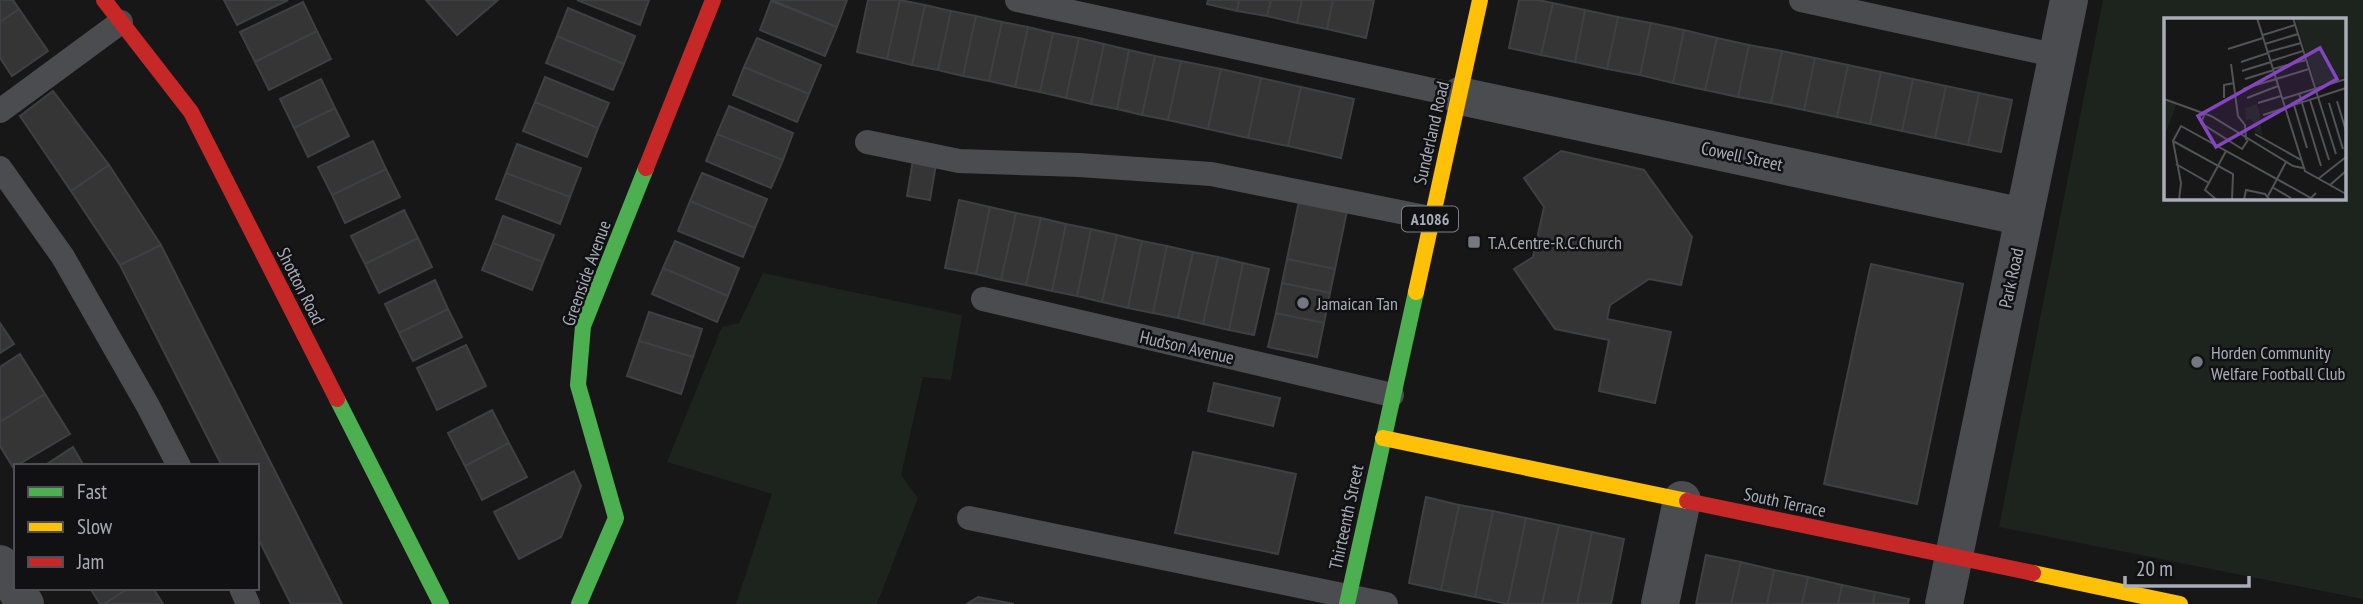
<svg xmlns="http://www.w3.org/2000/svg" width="2363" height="604" font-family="'PT Sans Narrow',sans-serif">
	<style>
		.green { fill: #1d241e; fill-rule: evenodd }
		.building { fill: #353536; stroke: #3f4043; stroke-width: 2 }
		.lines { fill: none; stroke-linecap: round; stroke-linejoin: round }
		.lane { stroke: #4b4c50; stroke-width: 24 }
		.street { stroke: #4b4c50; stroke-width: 38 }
		.fast { stroke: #4caf50; stroke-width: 16 }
		.slow { stroke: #ffc107; stroke-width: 16 }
		.jam { stroke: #c62828; stroke-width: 16 }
		.poi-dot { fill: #757880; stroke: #111113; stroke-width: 2.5 }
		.labels { text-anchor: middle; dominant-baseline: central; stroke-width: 5; stroke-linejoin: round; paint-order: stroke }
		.shield { fill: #111113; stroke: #7b7e86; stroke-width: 2 }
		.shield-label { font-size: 16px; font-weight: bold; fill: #a8adb8 }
		.street-label { font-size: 18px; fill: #a8adb8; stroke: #111113 }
		.poi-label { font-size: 18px; fill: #a8adb8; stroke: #111113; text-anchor: start }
		.inset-road { fill: none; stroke: #515357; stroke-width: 2 }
		.view { fill: #8446be; fill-opacity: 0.15; stroke: #8446be; stroke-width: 3.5 }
		.inset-edge { fill: none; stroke: #a8adb8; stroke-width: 3.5 }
	</style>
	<rect width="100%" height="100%" fill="#171717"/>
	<path class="green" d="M2103 0H2363V599L1999 527ZM2165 19H2344V198H2165Z
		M763 273 962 315 951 380 923 377 901 475 918 498 877 604H736L772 494 667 462 722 327 739 323Z"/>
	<path class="building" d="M0 0H13L19 9 0 22Z
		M224 0H288L237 25Z
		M426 0H498L457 35Z
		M577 0H649L640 25Z
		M772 0H847L837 27Z
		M868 0H900L887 59 857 52Z
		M900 0 925 5 912 65 887 59Z
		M1208 0H1239L1237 11 1207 4Z
		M1239 0H1271L1267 16 1237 11Z
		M1271 0H1302L1297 23 1267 16Z
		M1302 0H1333L1327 29 1297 23Z
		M1333 0H1374L1366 38 1327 29Z
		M1519 0H1538L1553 3 1541 55 1509 48Z
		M771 1 837 27 825 56 760 30Z
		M303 2 317 31 255 62 240 32Z
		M1553 3 1585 10 1575 62 1541 55Z
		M925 5 951 11 938 70 912 65Z
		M568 8 635 36 624 64 557 36Z
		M19 9 48 51 12 76 0 58V22Z
		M1585 10 1618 17 1607 69 1575 62Z
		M951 11 976 16 963 76 938 70Z
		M976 16 1002 22 989 81 963 76Z
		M1618 17 1651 23 1640 75 1607 69Z
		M1002 22 1028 27 1015 87 989 81Z
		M1651 23 1684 30 1673 83 1640 75Z
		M1028 27 1053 33 1040 92 1015 87Z
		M1684 30 1717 38 1705 90 1673 83Z
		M317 31 331 59 269 90 255 62Z
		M1053 33 1079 38 1066 98 1040 92Z
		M557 36 624 64 613 90 546 63Z
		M757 38 821 65 809 94 744 67Z
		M1079 38 1104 44 1091 104 1066 98Z
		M1717 38 1749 45 1738 97 1705 90Z
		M1104 44 1129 50 1117 109 1091 104Z
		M1749 45 1782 51 1771 103 1738 97Z
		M1129 50 1155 56 1142 115 1117 109Z
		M1782 51 1815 58 1804 110 1771 103Z
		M1155 56 1181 61 1168 120 1142 115Z
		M1815 58 1848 65 1837 117 1804 110Z
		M1181 61 1221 69 1208 129 1168 120Z
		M1848 65 1881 72 1870 124 1837 117Z
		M744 67 809 94 797 122 733 95Z
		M1221 69 1261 78 1248 138 1208 129Z
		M1881 72 1913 79 1902 131 1870 124Z
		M545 77 609 103 598 128 535 102Z
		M1261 78 1301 87 1288 146 1248 138Z
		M321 79 335 108 294 128 280 99Z
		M1913 79 1946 86 1935 138 1902 131Z
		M1946 86 1979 93 1968 145 1935 138Z
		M1301 87 1354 99 1341 158 1288 146Z
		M53 91 109 165 71 191 20 116Z
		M1979 93 2012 100 2001 152 1968 145Z
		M535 102 598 128 587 157 523 131Z
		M729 106 793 133 783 160 717 134Z
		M335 108 349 136 308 157 294 128Z
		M717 134 783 160 771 188 706 161Z
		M373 141 386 169 332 195 318 167Z
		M517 144 581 168 570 197 506 173Z
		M1561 151 1644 170 1692 237 1681 285 1649 279 1610 305 1607 319 1671 332 1655 403 1599 391 1609 340 1555 329 1514 269 1533 257 1544 207 1524 178Z
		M913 160 936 164 930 200 907 196Z
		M109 165 161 245 120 265 71 191Z
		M386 169 400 197 345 223 332 195Z
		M506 173 570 197 560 224 496 199Z
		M702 173 767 199 755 228 690 201Z
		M959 200 990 207 976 274 945 268Z
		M690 201 755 228 743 257 678 231Z
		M1299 201 1347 211 1335 269 1287 259Z
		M990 207 1016 213 1001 280 976 274Z
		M404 210 418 238 365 264 351 236Z
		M1016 213 1041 218 1026 285 1001 280Z
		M503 216 554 235 543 262 493 243Z
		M1041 218 1066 224 1052 291 1026 285Z
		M1066 224 1091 229 1077 296 1052 291Z
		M1091 229 1117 235 1102 302 1077 296Z
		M1117 235 1142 241 1128 308 1102 302Z
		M418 238 432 267 379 293 365 264Z
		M675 241 739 268 728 296 663 268Z
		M1142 241 1167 246 1153 313 1128 308Z
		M493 243 543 262 532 290 482 270Z
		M161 245 342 604H291L257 536V466H222L120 265Z
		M1167 246 1193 252 1178 318 1153 313Z
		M1193 252 1218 257 1203 324 1178 318Z
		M1218 257 1243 263 1229 330 1203 324Z
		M1287 259 1335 269 1330 293 1282 283Z
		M1243 263 1269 269 1254 335 1229 330Z
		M1871 264 1963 284 1917 504 1824 484Z
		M663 268 728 296 717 322 652 294Z
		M435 280 448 309 399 333 385 304Z
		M1282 283 1330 293 1324 323 1276 313Z
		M448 309 462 337 413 361 399 333Z
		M649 312 702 329 693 357 639 341Z
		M1276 313 1324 323 1317 357 1268 347Z
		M0 323 14 344 0 353Z
		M639 341 693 357 681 394 627 376Z
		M466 345 486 386 437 410 417 368Z
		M20 354 45 394 0 422V367Z
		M1214 383 1280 398 1273 426 1208 411Z
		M45 394 70 434 16 466 14 469 0 446V422Z
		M492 410 509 443 465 466 448 433Z
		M509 443 527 477 482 500 465 466Z
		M73 447 84 466H44Z
		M1193 452 1296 474 1278 554 1175 533Z
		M574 471 581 486 561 537 519 559 494 512Z
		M1426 497 1459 505 1441 590 1409 583Z
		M1459 505 1493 511 1475 597 1441 590Z
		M1493 511 1526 518 1508 604 1475 597Z
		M1526 518 1559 525 1542 604H1508Z
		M1559 525 1592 532 1577 604H1542Z
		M1592 532 1624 539 1611 604H1577Z
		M1706 555 1741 562 1731 604H1696Z
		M1741 562 1774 570 1767 604H1731Z
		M1774 570 1808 577 1802 604H1767Z
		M1808 577 1842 585 1838 604H1802Z
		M1842 585 1875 592 1873 604H1838Z
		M90 588H129L104 604H100Z
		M129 588H153L163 604H104Z
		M1875 592 1909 599 1908 604H1873Z
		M978 597 1014 604H967Z"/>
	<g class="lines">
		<path class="lane" d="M1017 0 1460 96
			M1801 0 2058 56
			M0 111 121 22
			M867 142 959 161 1079 165 1211 174 1430 218
			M0 168 63 257 148 406 179 466
			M983 299 1392 395
			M969 518 1386 604
			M241 588 248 604"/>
		<path class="street" d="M1460 96 2024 217
			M0 564 25 604
			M1660 604 1682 500
			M1944 604 2069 0"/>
		<path class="fast" d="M337 399 441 604
			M579 604 616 518 578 385 583 326 646 168
			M1347 604 1416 292"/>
		<path class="slow" d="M1416 292 1480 0
			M1383 438 1687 501
			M2033 573 2180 604"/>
		<path class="jam" d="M104 0 191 112 337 399
			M646 168 713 0
			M1687 501 2033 573"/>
	</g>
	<g class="poi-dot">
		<rect x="1467" y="235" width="14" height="14" rx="3.5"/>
		<circle cx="1303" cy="303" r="7"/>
		<circle cx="2197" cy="362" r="7"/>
	</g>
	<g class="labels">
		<rect class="shield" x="1402" y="206.5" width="56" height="25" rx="5"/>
		<g class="shield-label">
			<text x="1430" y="219">A1086</text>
		</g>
		<g class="street-label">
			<text transform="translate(1431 133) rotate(-77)">Sunderland Road</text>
			<text transform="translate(1742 156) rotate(12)">Cowell Street</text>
			<text transform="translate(586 273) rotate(-70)">Greenside Avenue</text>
			<text transform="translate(2011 278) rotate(-78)">Park Road</text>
			<text transform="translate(301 286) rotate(63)">Shotton Road</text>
			<text transform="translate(1187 347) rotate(13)">Hudson Avenue</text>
			<text transform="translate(1785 502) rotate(12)">South Terrace</text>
			<text transform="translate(1346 517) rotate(-78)">Thirteenth Street</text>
		</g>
		<g class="poi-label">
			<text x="1488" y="242">T.A.Centre-R.C.Church</text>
			<text x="1317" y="303">Jamaican Tan</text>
			<text x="2211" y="352">Horden Community<tspan x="2211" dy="21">Welfare Football Club</tspan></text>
		</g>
	</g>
	<g transform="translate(2164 18)">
		<rect width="182" height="182" fill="#171717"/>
		<path d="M131 0H182V58L152 68ZM0 82 13 85 0 119ZM93 86 96 97 98 118 91 114 88 101 82 102 81 90Z" fill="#1d241e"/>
		<path class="inset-road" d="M93 0 141 153 182 176M129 0 172 136M99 17 131 7M101 26 134 16M64 31 99 20M104 34 137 25M107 43 139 33M77 44 104 35M67 46 74 98 81 107 82 122M109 51 142 42M78 53 107 44M81 61 110 52M79 71 145 51M135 75 157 148M60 80V67L70 65M83 80 114 68M0 81 47 98 129 148 139 150M118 81 182 61M146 82 165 142M173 83 182 113M94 85 117 78M165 85 179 131M130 87 143 130M41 95 37 105 78 131 84 122M99 97 182 70M91 116 137 142M9 123 69 156 68 182M12 146 45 165M154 161 182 139M166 167 182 153M108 169 127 180M104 178 122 144M15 182 17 165 9 123 17 108 147 180 152 175M53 182 41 172 62 133M80 182 82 172 101 176 106 182"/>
		<path class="view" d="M156 30 173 61 52 129 34 98Z"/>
		<rect width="182" height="182" class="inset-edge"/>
	</g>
	<rect x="14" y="464" width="245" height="126" fill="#111113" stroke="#4d4f55" stroke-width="2"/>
	<rect x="28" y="487" width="35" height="10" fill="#4caf50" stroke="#4d4f55" stroke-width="2"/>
	<text x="77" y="499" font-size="21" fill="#a8adb8">Fast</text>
	<rect x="28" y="522" width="35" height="10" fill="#ffc107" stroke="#4d4f55" stroke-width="2"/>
	<text x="77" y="534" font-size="21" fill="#a8adb8">Slow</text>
	<rect x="28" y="557" width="35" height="10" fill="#c62828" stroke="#4d4f55" stroke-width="2"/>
	<text x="77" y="569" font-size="21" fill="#a8adb8">Jam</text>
	<path d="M2125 576v10h124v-10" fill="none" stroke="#a8adb8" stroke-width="3.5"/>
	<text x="2136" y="576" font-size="21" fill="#a8adb8" stroke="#111113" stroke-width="5" paint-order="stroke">20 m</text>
</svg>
